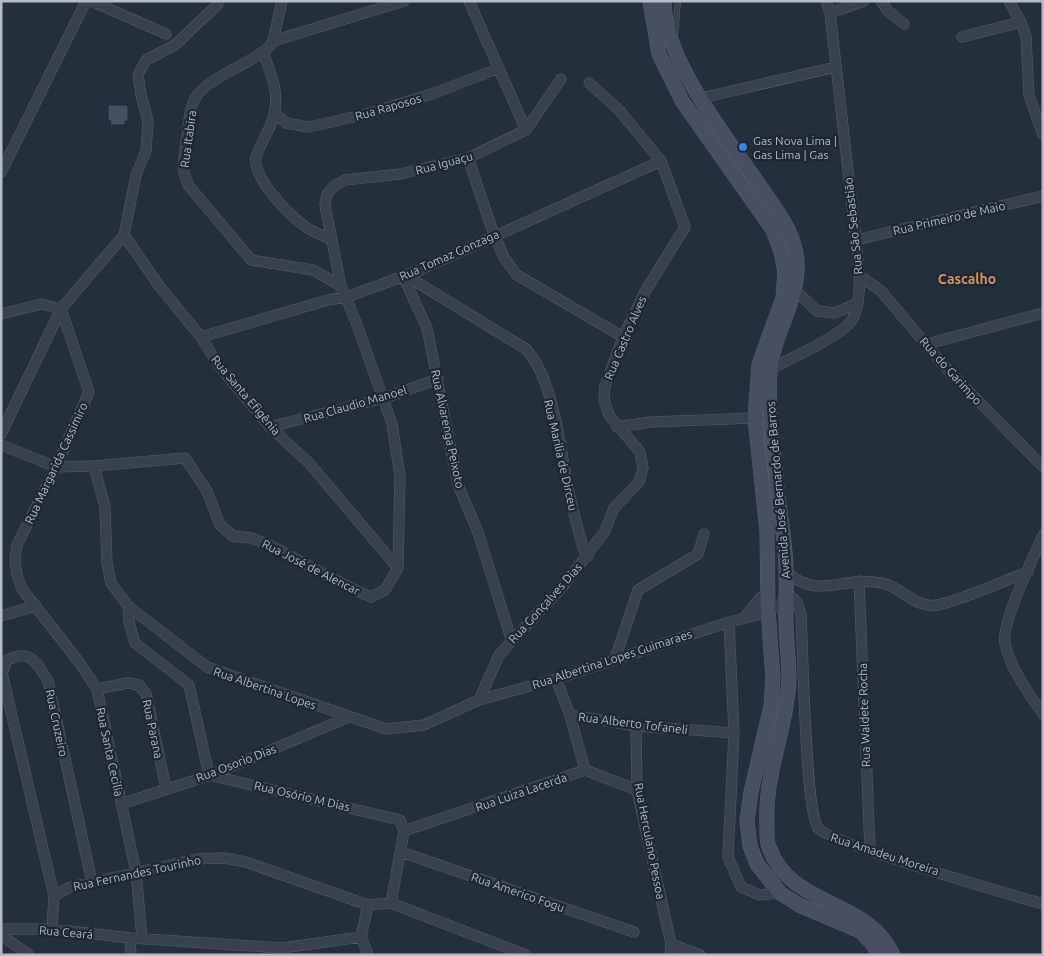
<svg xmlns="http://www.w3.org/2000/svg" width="1044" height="956" font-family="Ubuntu,sans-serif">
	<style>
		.building { fill: #455162; stroke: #1f2835 }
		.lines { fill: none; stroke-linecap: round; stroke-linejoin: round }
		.service-casing { stroke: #565f6c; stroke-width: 6 }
		.minor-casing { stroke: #565f6c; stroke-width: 11 }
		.secondary-casing { stroke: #565f6c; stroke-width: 15 }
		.service { stroke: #38414e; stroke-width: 5 }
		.minor { stroke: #38414e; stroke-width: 10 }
		.secondary { stroke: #465061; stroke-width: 14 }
		.shop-dot { fill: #3f7fe0; stroke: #1d2633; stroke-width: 2 }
		.labels { text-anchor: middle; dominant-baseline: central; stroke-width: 4.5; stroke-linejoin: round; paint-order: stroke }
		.street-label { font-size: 12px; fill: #b4bcc9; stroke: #1d2633 }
		.poi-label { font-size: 12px; fill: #b4bcc9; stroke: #1d2633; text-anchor: start }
		.neighbourhood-label { font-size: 14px; font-weight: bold; fill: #d59563; stroke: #1d2633 }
	</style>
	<rect width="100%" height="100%" fill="#242f3e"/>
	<path class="building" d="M108 105H128V121H125V125H110L111 121H108Z"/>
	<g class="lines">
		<defs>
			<path id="service" d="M675 34 678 1"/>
			<path id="minor" d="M91 1 166 34
				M282 1 273 41 269 47C251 64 207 78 196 97 188 109 189 128 186 142 184 158 181 171 189 186L251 260 313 270 341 286
				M469 1 526 130
				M881 1 888 11 904 24
				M1009 1 1021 22 1026 37 1029 95 1043 135
				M830 13 864 1
				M962 37 1021 22
				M273 41 404 1
				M263 53C273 77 282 100 270 126 266 136 259 147 256 157 252 178 290 216 306 227 313 232 322 235 330 239
				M701 98 836 67
				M276 114 286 123 309 127 367 114 435 93 499 68
				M526 130 561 79
				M468 158 494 235 505 259 517 275 623 337
				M1 172 86 1
				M124 235 160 287 201 337 219 366 270 427 309 463 398 568
				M856 240 1043 196
				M405 275 526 349C554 380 560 447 568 488 572 508 578 528 583 548L588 556
				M859 275 881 291 946 368 1043 467
				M403 276 427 328 458 485 478 532 511 639
				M795 290 817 311 835 313 857 303
				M61 309 89 392 56 467 17 545 15 560 17 575 22 589 79 662 97 689 136 872 142 938
				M1 314 42 304 61 309
				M201 337 328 300 347 297 420 270 661 161
				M927 344 1043 313
				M770 369C788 360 843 335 852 320 864 301 858 261 856 240L830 13 826 1
				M270 427 384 398 438 379
				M617 427 651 422 755 418
				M1 434 61 309 124 235 136 175 146 151 148 121 141 95 138 75 146 60 175 45 218 4 217 1
				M1 445 56 467 94 466 105 507 107 563 111 583 128 606 207 667 386 729 424 725 479 700 556 679 729 622 762 614 786 601
				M94 466 185 458 207 491 220 525 233 536 251 538 270 545 353 589 371 597 385 590 398 568 400 476 392 424 356 322 341 286 325 205 327 194 334 186 345 180 400 174 468 158 526 130
				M1043 535C1034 557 1001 622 1005 643 1010 668 1028 693 1043 714
				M786 572C820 601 843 575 881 583 901 586 915 609 937 605 965 599 1000 582 1028 572
				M859 581 870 850
				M785 591 797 602 801 614C803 647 805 810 818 828 829 843 1012 895 1043 904
				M128 606 129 622 135 643 189 685 209 775 400 820 404 831 391 903
				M1 616 36 606
				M745 617 761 597
				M729 622 734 733 728 857 741 887 760 895 780 893
				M615 659 638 590 698 554 704 534
				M556 679 570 715 636 726 734 733
				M97 689 128 683 139 685 146 694 166 788
				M479 700 499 655 564 585 605 531 614 508 639 482 643 468 640 452 609 415 604 400 605 386 623 337 646 290 685 227 661 161 619 110 589 83
				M570 715 585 770
				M636 726 637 790 671 944 670 955
				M121 804 214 774 349 717
				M404 831 585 770 637 790
				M401 852 634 932
				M54 896 70 887 197 859 224 858 246 862 368 905
				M1 929H52L130 938 282 948 361 937
				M52 929 54 896 2 673 7 660C31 648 36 662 48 681L92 882
				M1 935 29 955
				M130 938 131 955
				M671 944 700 955
				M368 955 361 937 368 905 391 903 526 955"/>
			<path id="secondary" d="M650 1 659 54 682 101 773 230 781 252 785 272 783 298 759 364 755 418 767 532 768 610 773 679 771 706 751 792 747 821 750 846 757 864 780 893 799 905 860 931 874 946 878 955
				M664 1C664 63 730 141 764 192 779 213 796 236 797 263 799 301 773 334 770 371 767 410 774 449 777 488 780 516 786 544 786 572 787 588 785 604 786 620 786 640 789 659 789 679 787 728 764 775 767 825 767 832 766 840 769 847 790 908 868 898 893 955"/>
		</defs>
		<use href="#service" class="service-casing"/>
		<use href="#minor" class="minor-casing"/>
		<use href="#secondary" class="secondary-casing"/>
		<use href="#service" class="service"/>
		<use href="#minor" class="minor"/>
		<use href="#secondary" class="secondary"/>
	</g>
	<circle class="shop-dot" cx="743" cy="147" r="5"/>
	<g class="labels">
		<g class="street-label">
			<text transform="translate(388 107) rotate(-16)">Rua Raposos</text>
			<text transform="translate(188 139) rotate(-82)">Rua Itabira</text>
			<text transform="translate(444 163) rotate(-15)">Rua Iguaçu</text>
			<text transform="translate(949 218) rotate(-13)">Rua Primeiro de Maio</text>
			<text transform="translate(853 226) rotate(-96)">Rua São Sebastião</text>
			<text transform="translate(449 255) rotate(-24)">Rua Tomaz Gonzaga</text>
			<text transform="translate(625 338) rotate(-67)">Rua Castro Alves</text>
			<text transform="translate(951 371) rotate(48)">Rua do Garimpo</text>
			<text transform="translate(246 395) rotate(50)">Rua Santa Efigênia</text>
			<text transform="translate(355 404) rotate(-16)">Rua Claudio Manoel</text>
			<text transform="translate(448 429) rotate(78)">Rua Alvarenga Peixoto</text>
			<text transform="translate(561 455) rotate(77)">Rua Marilia de Dirceu</text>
			<text transform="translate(56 463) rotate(-65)">Rua Margarida Cassimiro</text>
			<text transform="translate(778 490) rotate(-95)">Avenida José Bernardo de Barros</text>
			<text transform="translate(311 567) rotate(27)">Rua José de Alencar</text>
			<text transform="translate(545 603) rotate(-48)">Rua Gonçalves Dias</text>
			<text transform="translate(612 659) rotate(-18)">Rua Albertina Lopes Guimaraes</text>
			<text transform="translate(265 688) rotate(19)">Rua Albertina Lopes</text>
			<text transform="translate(864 715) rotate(-92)">Rua Waldete Rocha</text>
			<text transform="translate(57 723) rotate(78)">Rua Cruzeiro</text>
			<text transform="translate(633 723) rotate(7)">Rua Alberto Tofaneli</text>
			<text transform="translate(153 729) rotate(78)">Rua Parana</text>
			<text transform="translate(110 752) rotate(78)">Rua Santa Cecilia</text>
			<text transform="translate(236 763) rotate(-21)">Rua Osorio Dias</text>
			<text transform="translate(521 792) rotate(-19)">Rua Luiza Lacerda</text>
			<text transform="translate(302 796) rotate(13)">Rua Osório M Dias</text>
			<text transform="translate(650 841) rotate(79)">Rua Herculano Pessoa</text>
			<text transform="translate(885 854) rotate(18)">Rua Amadeu Moreira</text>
			<text transform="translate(137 873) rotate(-12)">Rua Fernandes Tourinho</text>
			<text transform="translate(518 892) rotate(19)">Rua Americo Fogu</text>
			<text transform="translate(66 932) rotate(5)">Rua Ceará</text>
		</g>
		<g class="poi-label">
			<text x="753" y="140">Gas Nova Lima |<tspan x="753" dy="14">Gas Lima | Gas</tspan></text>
		</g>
		<g class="neighbourhood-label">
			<text x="967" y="279">Cascalho</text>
		</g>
	</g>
	<rect width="1044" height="956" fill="none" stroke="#b4bcc9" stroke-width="5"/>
</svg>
